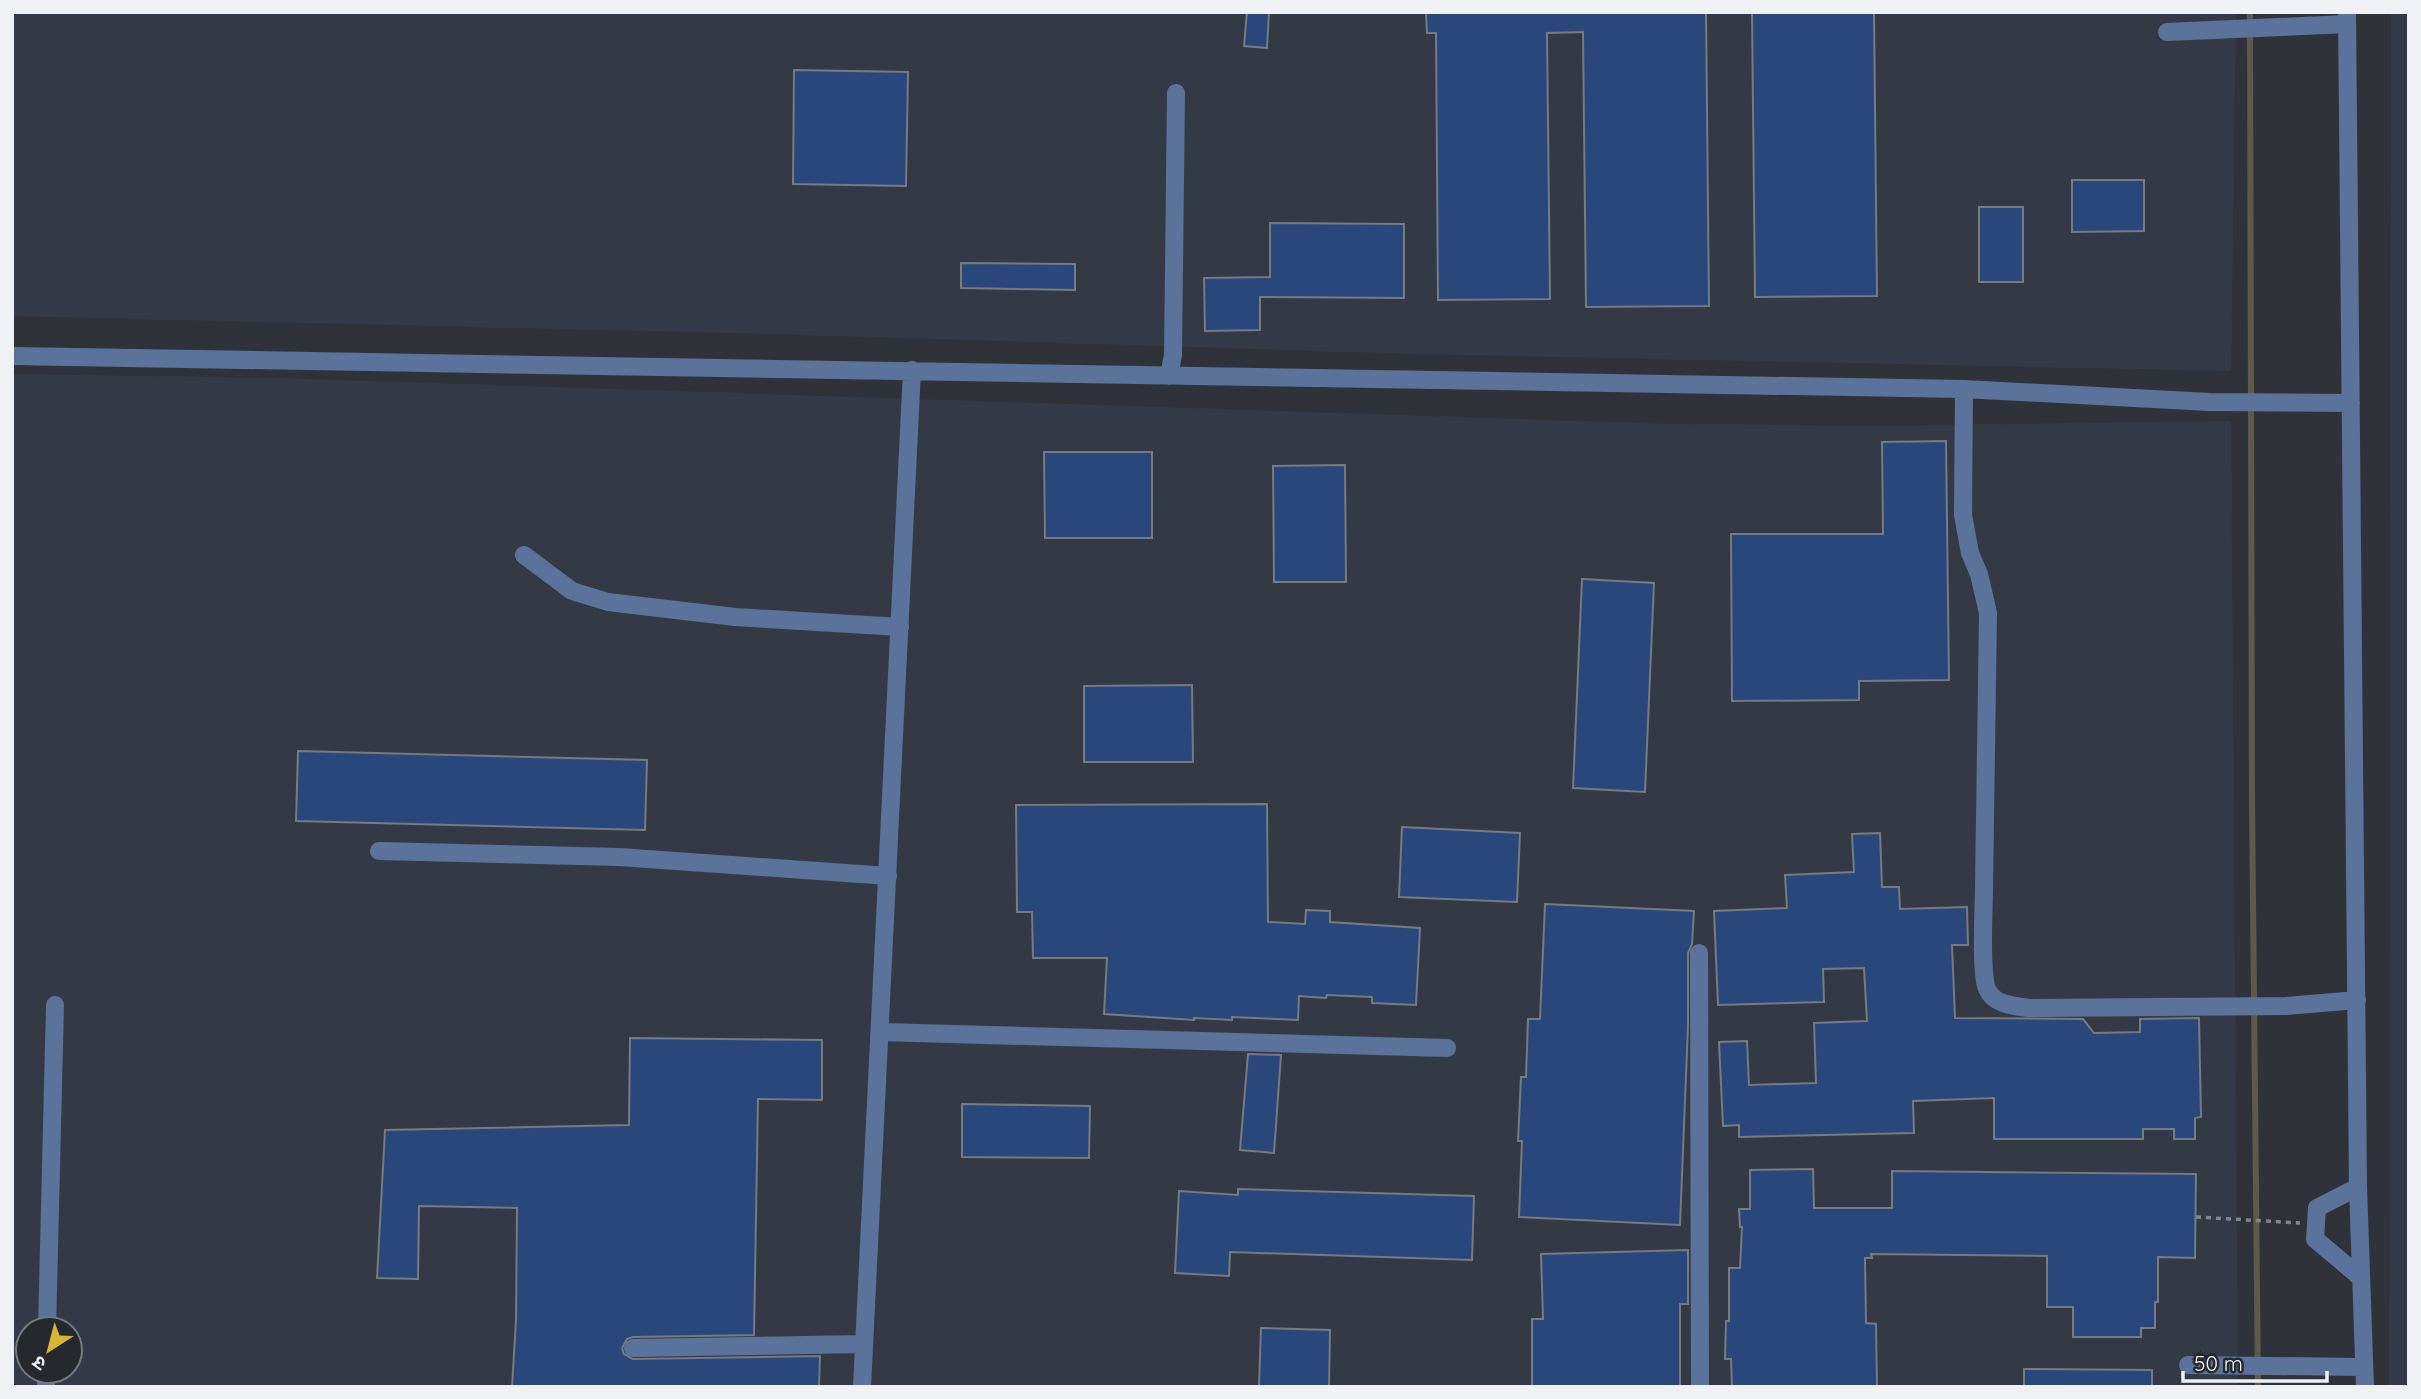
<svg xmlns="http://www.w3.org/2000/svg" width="2421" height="1399" font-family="Quicksand,'Noto Sans Devanagari',sans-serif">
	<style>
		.built { fill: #333a46; fill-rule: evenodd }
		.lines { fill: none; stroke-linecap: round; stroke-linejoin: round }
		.stream { stroke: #5d5a4c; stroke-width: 6 }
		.building { fill: #29477a; stroke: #767a81; stroke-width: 2 }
		.path { stroke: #82858a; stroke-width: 3.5; stroke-dasharray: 5 5; stroke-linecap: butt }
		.minor { stroke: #5b739b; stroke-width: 18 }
	</style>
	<rect width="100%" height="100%" fill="#2f3339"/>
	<path class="built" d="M12 12H2236L2231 371 1417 354 773 334 12 316Z
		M2391 12H2409V1387H2389Z
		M12 374 278 378 1671 424 1875 426 2231 421 2238 1387H12ZM28 1329H70V1371H28Z"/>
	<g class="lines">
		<path class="stream" d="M2250 12 2252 804 2258 1387"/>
	</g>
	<path class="building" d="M1247 12H1269L1267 48 1244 46Z
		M1426 12H1706L1709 306 1586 307 1583 32 1547 33 1550 299 1438 300 1436 33H1427Z
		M1752 12H1874L1877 296 1755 297Z
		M794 70 908 72 906 186 793 184Z
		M2072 180H2144V231L2072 232Z
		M1979 207H2023V282H1979Z
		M1270 223 1404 224V298L1260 297V330L1205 331 1204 278 1270 277Z
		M961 263 1075 264V290L961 288Z
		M1946 441 1949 680 1859 681V700L1732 701 1731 534H1883L1882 442Z
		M1044 452H1152V538H1045Z
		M1345 465 1346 582H1274L1273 466Z
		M1582 579 1654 583 1645 792 1573 788Z
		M1192 685 1193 762H1084V686Z
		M298 751 647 760 645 830 296 821Z
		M1267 804 1268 922 1305 924 1306 910 1330 911V922L1420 928 1416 1005 1372 1003V997L1327 995 1326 998 1299 996 1298 1020 1232 1017V1020L1194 1018V1020L1104 1014 1107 958H1033L1032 912H1017L1016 805Z
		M1402 827 1520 833 1517 902 1399 897Z
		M1880 833 1882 887H1899L1900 909 1967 907 1968 945H1952L1955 1018 2083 1019 2094 1033 2140 1032V1019L2199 1018 2201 1117 2195 1118V1139H2174V1129H2143V1139H1994V1098L1913 1101 1914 1133 1739 1137V1125L1723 1126 1719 1042 1747 1041 1749 1085 1816 1083 1814 1023 1867 1021 1864 968 1823 969 1824 1002 1718 1005 1714 911 1787 908 1785 875 1854 872 1852 834Z
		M1545 904 1694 911 1692 944 1688 953V1026L1680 1225 1519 1217 1522 1141H1518L1521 1077H1526L1528 1019H1540Z
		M630 1038 822 1040V1100L758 1099 754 1335 633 1337 627 1339 622 1348 624 1354 633 1359 820 1356 819 1387H512L516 1320 517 1208 419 1206 418 1279 377 1278 385 1130 629 1125Z
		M1248 1054 1281 1055 1274 1153 1240 1150Z
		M962 1104 1090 1106 1089 1158 962 1157Z
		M1813 1169 1814 1208H1892V1171L2196 1174 2195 1258 2158 1257V1302H2155V1328H2141V1337H2073V1307H2047V1256L1871 1254 1872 1258H1865L1866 1323 1876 1324 1877 1387H1732L1731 1359H1725L1726 1321H1729V1268H1740L1742 1227H1740L1739 1209H1750V1170Z
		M1238 1189 1474 1196 1472 1260 1230 1252 1229 1276 1175 1273 1179 1191 1238 1195Z
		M1688 1250V1304H1680V1387H1532V1319H1543L1541 1254Z
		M1261 1328 1330 1330 1329 1387H1259Z
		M2024 1369 2152 1370V1387H2024Z"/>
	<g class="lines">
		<path class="path" d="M2196 1217 2300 1223"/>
		<path class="minor" d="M2347 12 2358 1187 2365 1387
			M2167 32 2347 24
			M12 356 1964 389 2209 402 2351 403
			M1169 376 1173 355 1176 93
			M1964 389 1963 515 1970 553 1979 574 1988 613C1987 704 1985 796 1984 887 1984 909 1980 970 1987 989 1994 1005 2014 1006 2029 1008L2286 1006 2357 1000
			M524 555 572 591 608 602 735 617 900 627
			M379 851 619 857 888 876
			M1699 953 1700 1387
			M881 1032 1447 1048
			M2358 1187 2317 1208 2315 1239 2360 1277
			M47 1329 55 1005
			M633 1348 864 1344
			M2188 1365 2363 1367
			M46 1387V1371
			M862 1387 912 370"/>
	</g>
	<rect width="2421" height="1399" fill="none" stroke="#eff1f5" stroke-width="28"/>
	<g transform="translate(49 1350) rotate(216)"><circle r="33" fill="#25292e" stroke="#76797e" stroke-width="2"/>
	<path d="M0-5L12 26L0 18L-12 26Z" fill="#d5b534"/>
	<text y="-10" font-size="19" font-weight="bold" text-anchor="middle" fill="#eff1f5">उ</text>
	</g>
	<path d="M2183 1371v10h144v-10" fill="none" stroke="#eff1f5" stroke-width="3.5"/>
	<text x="2194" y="1371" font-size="21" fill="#eff1f5" stroke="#25292e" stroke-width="5" paint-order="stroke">50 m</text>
</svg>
